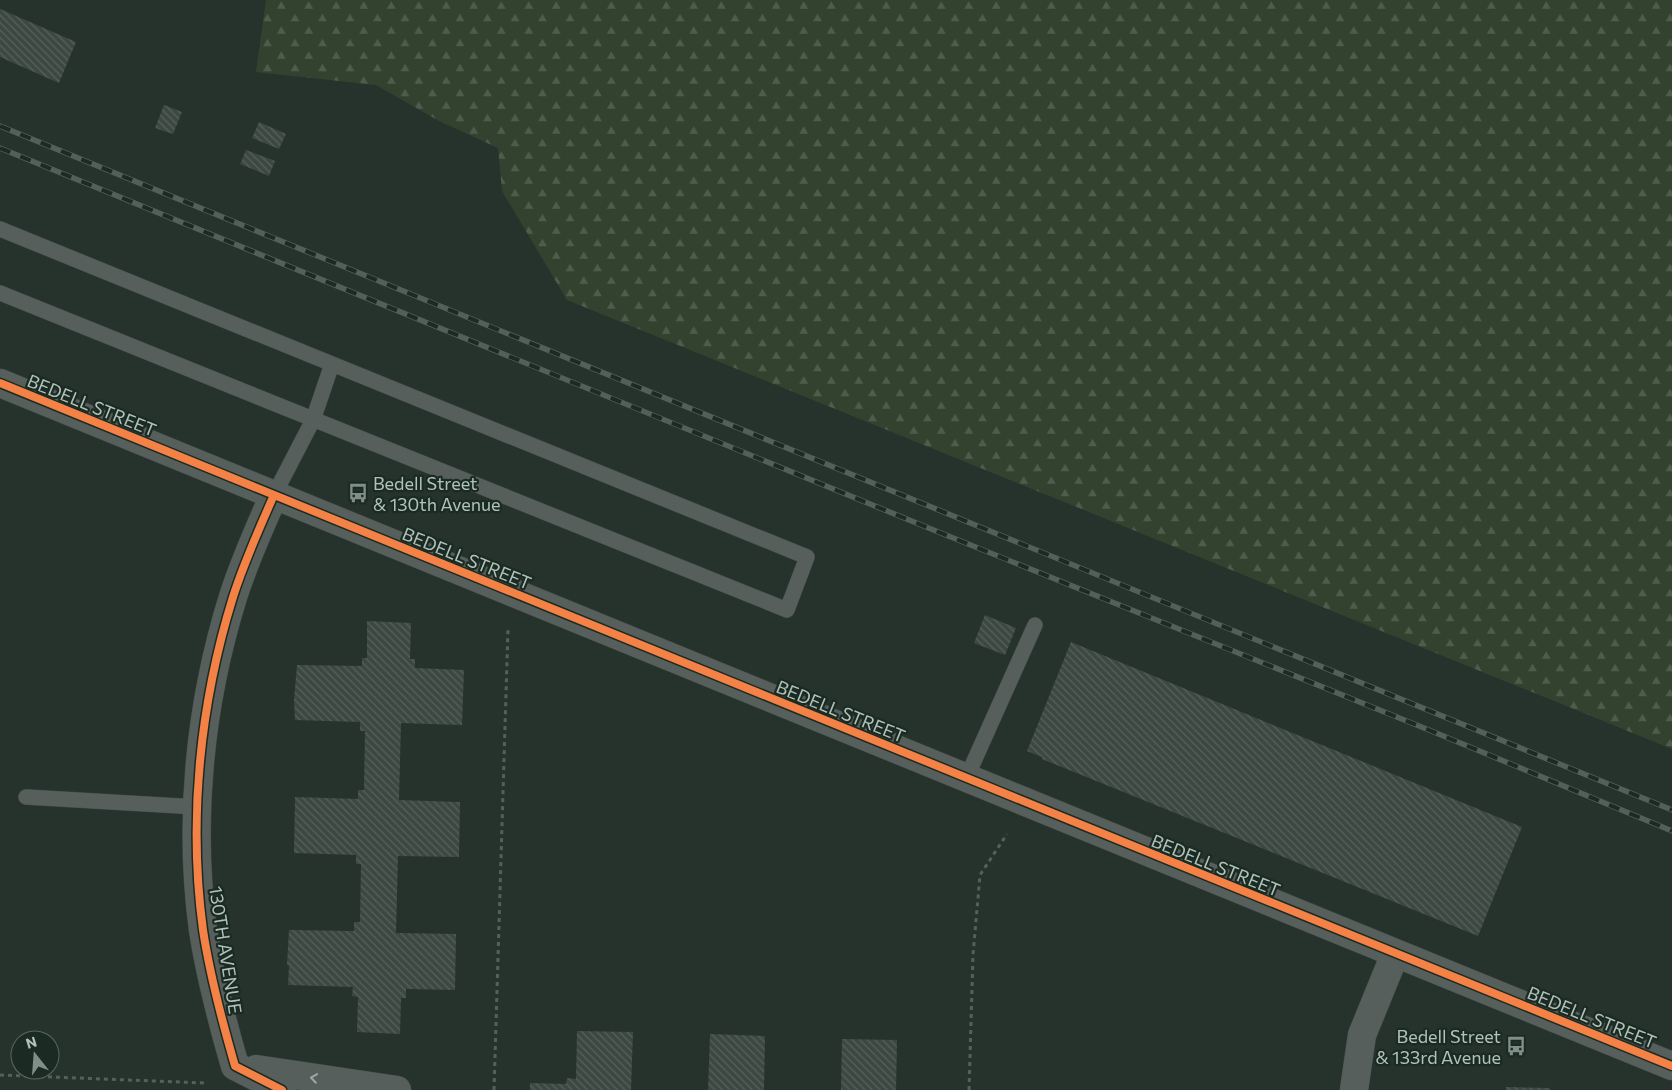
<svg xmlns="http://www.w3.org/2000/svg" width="1672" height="1090" font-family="Commissioner,sans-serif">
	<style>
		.forest { fill: url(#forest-firs) }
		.building { fill: url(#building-back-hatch) }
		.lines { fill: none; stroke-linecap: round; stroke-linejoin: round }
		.lane-casing { stroke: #444c48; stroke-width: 16 }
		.street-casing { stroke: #444c48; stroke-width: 29 }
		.path { stroke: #56605b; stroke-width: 3; stroke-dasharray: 4 4; stroke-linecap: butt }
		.lane { stroke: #565f5b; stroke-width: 15 }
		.street { stroke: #565f5b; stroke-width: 28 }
		.rail-casing { stroke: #555f5a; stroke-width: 5.5 }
		.rail { stroke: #1b2b23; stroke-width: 4; stroke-dasharray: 11; stroke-linecap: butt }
		.cycleway-casing { stroke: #1b2b23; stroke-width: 11 }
		.cycleway { stroke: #f48246; stroke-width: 8 }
		.oneway { stroke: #9aaaa2 }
		.labels { text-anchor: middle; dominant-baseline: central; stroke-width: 4.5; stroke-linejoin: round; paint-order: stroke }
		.street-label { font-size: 18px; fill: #b0c3ba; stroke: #1b2b23 }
		.poi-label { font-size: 18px; fill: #b0c3ba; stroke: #1b2b23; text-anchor: start }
	</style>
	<defs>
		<pattern id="forest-firs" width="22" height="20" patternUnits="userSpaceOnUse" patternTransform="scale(1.25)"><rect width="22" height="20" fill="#33422f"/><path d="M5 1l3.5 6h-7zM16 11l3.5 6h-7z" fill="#4e5c4b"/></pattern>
		<pattern id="building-back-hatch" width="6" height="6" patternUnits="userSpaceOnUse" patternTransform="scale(1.25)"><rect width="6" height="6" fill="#3e4842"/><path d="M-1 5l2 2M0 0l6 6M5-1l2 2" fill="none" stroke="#57615b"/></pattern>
	</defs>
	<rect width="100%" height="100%" fill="#26322c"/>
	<path class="forest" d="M266 0H1672V749L567 300 502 191 498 148 439 121 376 85 256 72Z"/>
	<path class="building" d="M0 9 76 42 59 83 0 57Z
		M164 105 182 112 173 134 155 128Z
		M259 122 286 134 279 149 252 138Z
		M246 150 275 161 269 176 240 164Z
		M985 615 1016 628 1005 655 974 643Z
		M367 621 411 623 410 659H415V668L464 670 462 725 401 723 399 800 460 802 459 857 398 856 396 933 456 934 455 990 406 989V998H401L400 1034 357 1032 358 997 352 996 353 987 288 985 289 965H287L289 930 354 931V922H360L361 864H356V855L294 853 295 797 358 799V790H364L365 731H360V722L295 720 294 700 297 665 362 666V658H367Z
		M1071 642 1522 827 1478 936 1042 759V757L1027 751Z
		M577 1031 633 1032 631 1090H530V1083L566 1084 567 1078 576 1079Z
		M710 1034 765 1036 764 1090H708Z
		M842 1039 897 1040 896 1090H841Z
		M1506 1087 1550 1088V1090H1506Z"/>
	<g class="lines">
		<defs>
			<path id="lane" d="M0 229 807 557 787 610 0 293
				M274 495 313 420 332 364
				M966 779 1035 625
				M26 797 197 807"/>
			<path id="street" d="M0 383 1672 1066
				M274 495C259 529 244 562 233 597 200 703 188 819 203 930 210 976 222 1021 235 1066L282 1090
				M256 1069 397 1090
				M1354 1090 1362 1035 1395 954"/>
		</defs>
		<use href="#lane" class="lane-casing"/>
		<use href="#street" class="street-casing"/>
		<path class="path" d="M0 1075 205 1083
			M494 1090 508 628
			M969 1090 973 955 980 875 1007 834"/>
		<use href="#lane" class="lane"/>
		<use href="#street" class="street"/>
		<defs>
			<path id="rail" d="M0 126 1672 810
				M0 148 936 531 1429 730 1672 831"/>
		</defs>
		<use href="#rail" class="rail-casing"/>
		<use href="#rail" class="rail"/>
		<defs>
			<path id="cycleway" d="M0 383 1672 1066
				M274 495C259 529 244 562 233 597 200 703 188 819 203 930 210 976 222 1021 235 1066L282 1090"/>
		</defs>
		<use href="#cycleway" class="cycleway-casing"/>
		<use href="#cycleway" class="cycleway"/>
	</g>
	<defs><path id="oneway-chevron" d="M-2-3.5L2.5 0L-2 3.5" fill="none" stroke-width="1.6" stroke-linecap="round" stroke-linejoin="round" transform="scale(1.25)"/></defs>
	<use class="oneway" href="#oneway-chevron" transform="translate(314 1078) rotate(-172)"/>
	<defs>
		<symbol id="bus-bare" viewBox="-9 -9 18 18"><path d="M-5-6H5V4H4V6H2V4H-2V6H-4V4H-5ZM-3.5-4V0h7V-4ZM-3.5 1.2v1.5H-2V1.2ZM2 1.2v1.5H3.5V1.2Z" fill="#809088" stroke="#1b2b23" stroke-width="2.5" paint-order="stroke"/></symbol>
	</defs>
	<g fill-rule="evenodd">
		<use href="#bus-bare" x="344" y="479" width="28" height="28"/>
		<use href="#bus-bare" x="1502" y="1032" width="28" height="28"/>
	</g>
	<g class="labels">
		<g class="street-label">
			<text transform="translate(92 405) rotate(22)">BEDELL STREET</text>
			<text transform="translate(467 558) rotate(22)">BEDELL STREET</text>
			<text transform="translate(841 711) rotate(22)">BEDELL STREET</text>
			<text transform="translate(1216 865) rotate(22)">BEDELL STREET</text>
			<text transform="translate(226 950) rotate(81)">130TH AVENUE</text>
			<text transform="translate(1592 1017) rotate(22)">BEDELL STREET</text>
		</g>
		<g class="poi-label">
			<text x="373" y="483">Bedell Street<tspan x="373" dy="21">&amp; 130th Avenue</tspan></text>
			<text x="1501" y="1036" text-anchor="end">Bedell Street<tspan x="1501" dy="21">&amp; 133rd Avenue</tspan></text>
		</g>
	</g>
	<g transform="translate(35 1055) rotate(343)"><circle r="24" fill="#1b2b23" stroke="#57685f"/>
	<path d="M0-4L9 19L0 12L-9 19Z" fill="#809088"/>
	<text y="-8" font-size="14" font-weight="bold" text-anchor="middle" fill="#b0c3ba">N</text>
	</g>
</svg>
